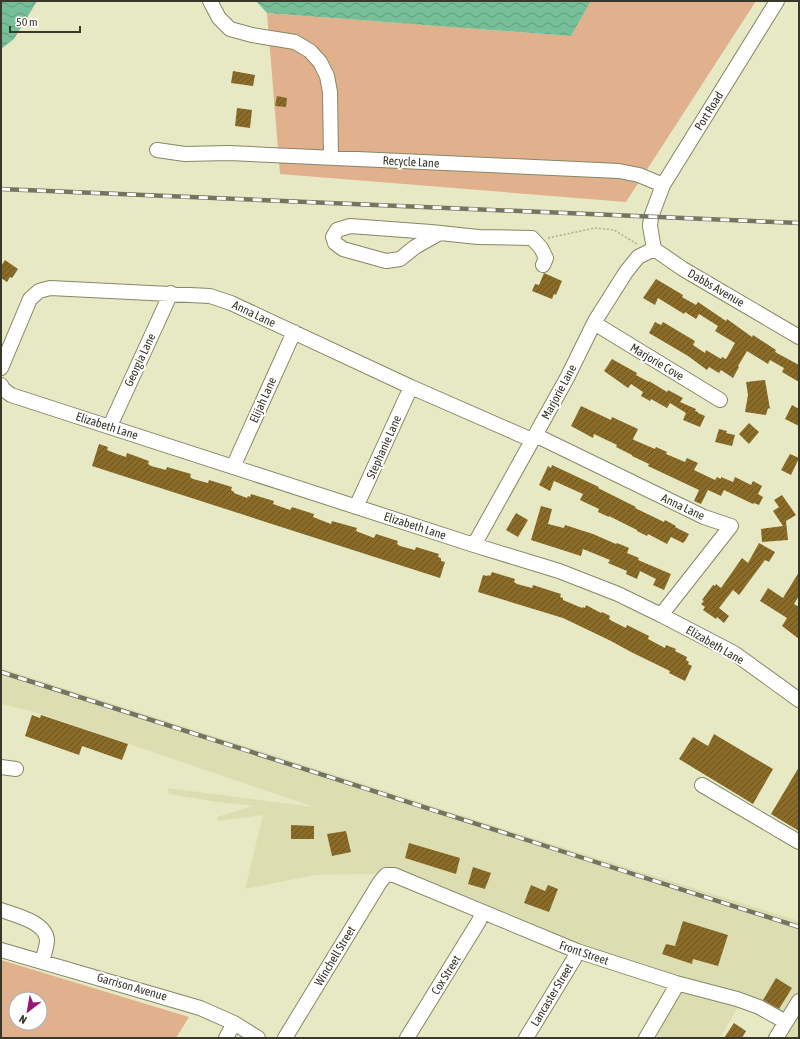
<svg xmlns="http://www.w3.org/2000/svg" width="800" height="1039" font-family="'Asap Condensed',sans-serif">
	<style>
		.built { fill: #dcdeb2 }
		.grass { fill: #e1b18d; fill-rule: evenodd }
		.water { fill: url(#water-waves) }
		.building { fill: url(#building-hatch) }
		.lines { fill: none; stroke-linecap: round; stroke-linejoin: round }
		.minor-casing { stroke: #868765; stroke-width: 16 }
		.path { stroke: #abad8f; stroke-width: 1.5; stroke-dasharray: 2 2; stroke-linecap: butt }
		.minor { stroke: #fff; stroke-width: 14 }
		.rail-casing { stroke: #74755f; stroke-width: 4.5 }
		.rail { stroke: #fff; stroke-width: 3; stroke-dasharray: 9; stroke-linecap: butt }
		.labels { text-anchor: middle; dominant-baseline: central; stroke-width: 4; stroke-linejoin: round; paint-order: stroke }
		.street-label { font-size: 12px; fill: #373829; stroke: #fff }
	</style>
	<defs>
		<pattern id="water-waves" width="16" height="10" patternUnits="userSpaceOnUse"><rect width="16" height="10" fill="#76bf99"/><path d="M0 5q4-4 8 0t8 0" fill="none" stroke="#629c7d"/></pattern>
		<pattern id="building-hatch" width="6" height="6" patternUnits="userSpaceOnUse"><rect width="6" height="6" fill="#8a6c28"/><path d="M-1 1l2-2M0 6l6-6M5 7l2-2" fill="none" stroke="#6c5521"/></pattern>
	</defs>
	<rect width="100%" height="100%" fill="#e7e9c4"/>
	<path class="built" d="M1 668 533 838 799 921V1038H779L790 1021 742 1000 720 1038H662L652 1032 680 982 604 957 386 872 373 874 315 875 245 889 263 815 218 821 217 817 253 806 217 802 169 794 168 788 314 807 35 712 1 704Z"/>
	<path class="grass" d="M591 1H756L626 202 280 174 267 13 571 36Z
		M1 960 189 1017 176 1038H1ZM16 999H40V1023H16Z"/>
	<path class="water" d="M1 1H37L14 39 1 49Z
		M256 1H591L571 36 267 13Z"/>
	<path class="building" d="M233 71 255 75 253 86 231 83Z
		M277 96 287 98 286 107 275 106Z
		M237 108 252 110 250 128 235 126Z
		M5 260 18 269 12 278 10 277 7 282 1 278V266Z
		M544 273 562 281 556 295 554 294 552 299 532 291 535 284 539 285Z
		M656 279 683 295 682 297 696 305 698 302 726 321 727 319 752 337 753 335 776 350 775 352 799 365V382L782 372 784 368 770 360 768 364 747 351 738 366 739 367 733 378 721 370 719 373 709 367 707 370 688 356 649 333 655 322 661 325 663 322 695 341 693 345 705 353 706 350 721 359 722 357 726 359 735 343 715 331 718 326 699 314 696 319 685 312 684 314 658 298 655 305 643 298Z
		M612 359 637 373 636 375 649 382V381L667 392 668 390 683 398 680 402 696 409 695 411 698 412V413L705 416 700 427 683 420 686 413 670 403 667 408 651 399 650 401 641 396 643 392 631 384 628 388 604 371Z
		M765 380 770 409 768 408 766 415 745 412 748 395 746 382Z
		M792 405 799 409V426L785 419Z
		M581 406 611 420 612 417 638 429 633 439 634 440 655 449 656 447 667 452 666 454 685 462 687 458 698 463 694 470 715 480 717 477 721 479V477L733 482 735 477 751 485 753 481 762 486 758 494 763 497 759 505 754 503 753 504 724 490 721 496 708 490 701 504 694 501 699 490 648 466 649 464 632 456V455L616 447 617 445 594 434 593 438 571 426Z
		M749 423 759 432 749 444 739 434Z
		M719 429 727 431 726 433 735 435 732 446 715 442Z
		M99 444 108 447 107 450 117 454 126 457 127 453 149 461 148 464 151 466 166 470 167 467 191 474 190 477 193 479 208 483 209 480 232 487 231 490 234 492V493L247 498 248 496 250 497 251 494 274 501 273 504 276 505 290 510 292 507 314 514 313 517 331 524 332 521 357 528 356 531 374 538 376 534 398 541 397 544 400 546 415 550 416 547 439 554 438 557 441 558V561L445 562 440 578 92 466Z
		M790 454 799 458 791 475 781 470Z
		M552 465 599 487 598 488 636 507 635 508 664 522 665 520 676 526 675 527 689 534 685 541 683 543 671 537 667 544 648 534 647 536 637 531V530L609 516V517L598 512 599 509 580 500 583 494 554 481 550 491 539 485 548 466 551 468Z
		M782 495 796 515 786 521 788 540 762 542 761 529 783 526 773 511 779 507 774 500Z
		M541 506 552 509 548 524 564 528 565 525 593 534 616 544 617 543 629 548 627 553 639 558 638 560 671 574 664 590 653 585 656 579 640 571 637 579 626 574 627 571 608 563 610 560 583 549 581 556 531 540Z
		M516 513 528 520 518 537 506 530Z
		M759 543 775 552 769 562 765 560 739 595 733 590 719 608 729 616 724 623 717 617 716 619 703 610 705 607 701 604 704 601 702 600 713 585 715 586 716 584 721 588 742 558 748 563Z
		M492 572 515 579 514 582 517 584 532 588 533 585 561 594 560 597 563 598V600L582 608 583 607 585 608 586 605 601 613 602 612 610 616 609 619 612 621 626 628 627 625 649 636 648 639 665 648 666 645 676 649 675 651 687 657 686 660 689 662 688 664 692 666 685 681 669 673 670 671 631 652 611 641 563 618 478 592 483 575 487 576 488 575 490 576Z
		M799 572V596L794 604 799 607V639L782 626 787 618 760 601 768 588 783 598Z
		M32 715 40 718 41 715 128 744 122 760 82 746 79 755 25 736Z
		M714 734 773 769 753 804 679 759 693 737 708 746Z
		M799 767V831L771 814Z
		M291 825 314 826V839H291Z
		M346 831 351 852 332 856 327 834Z
		M409 843 460 858 456 874 405 858Z
		M473 867 491 873 485 889 468 884Z
		M531 885 545 891 548 885 558 889 549 912 524 903Z
		M683 921 728 935 718 966 693 959 692 964 662 954 666 944 675 946Z
		M776 978 792 988 779 1009 763 1000Z
		M734 1023 746 1031 742 1038H724Z"/>
	<g class="lines">
		<defs>
			<path id="minor" d="M210 1 219 18 230 29 252 35 295 42 310 51 320 62 327 76 330 92 331 158
				M777 1 663 185 651 217 650 226 654 249 683 269 799 337
				M157 150 185 154 229 153 619 171 639 175 663 185
				M440 233 415 247 400 259 386 261 343 249 335 243 333 237 337 230 350 226 431 232 478 237 532 238 541 248 546 258 543 265
				M594 323 720 400
				M1 368 30 299 39 291 50 288 210 296 231 303 411 387 532 440
				M1 385 3 389 11 395 474 545 559 571 618 594 661 615 734 653 799 700
				M110 426 171 293
				M535 435 704 517 731 526 661 615
				M233 467 294 332
				M356 507 411 387
				M474 545 567 378 595 321 626 272 638 257 654 249
				M1 767 16 769
				M702 785 799 842
				M1 910C15 915 46 922 47 940 47 946 44 955 42 961
				M1 950 200 1008 234 1023 258 1038
				M226 1038 234 1023
				M285 1038 380 882 386 875H394L577 951 676 983 737 999 759 1007 786 1022
				M407 1038 479 921 482 912
				M526 1038 574 959 577 951
				M646 1038 674 990 676 983
				M776 1038 799 1001"/>
		</defs>
		<use href="#minor" class="minor-casing"/>
		<path class="path" d="M548 238 595 228 614 230 637 244"/>
		<use href="#minor" class="minor"/>
		<defs>
			<path id="rail" d="M1 189 799 223
				M1 672 799 927"/>
		</defs>
		<use href="#rail" class="rail-casing"/>
		<use href="#rail" class="rail"/>
	</g>
	<g class="labels">
		<g class="street-label">
			<text transform="translate(709 111) rotate(-58)">Port Road</text>
			<text transform="translate(411 162) rotate(3)">Recycle Lane</text>
			<text transform="translate(716 288) rotate(30)">Dabbs Avenue</text>
			<text transform="translate(254 314) rotate(25)">Anna Lane</text>
			<text transform="translate(140 360) rotate(-65)">Georgia Lane</text>
			<text transform="translate(657 362) rotate(31)">Marjorie Cove</text>
			<text transform="translate(559 392) rotate(-62)">Marjorie Lane</text>
			<text transform="translate(263 400) rotate(-66)">Elijah Lane</text>
			<text transform="translate(107 426) rotate(18)">Elizabeth Lane</text>
			<text transform="translate(384 447) rotate(-66)">Stephanie Lane</text>
			<text transform="translate(683 507) rotate(25)">Anna Lane</text>
			<text transform="translate(415 526) rotate(18)">Elizabeth Lane</text>
			<text transform="translate(715 645) rotate(30)">Elizabeth Lane</text>
			<text transform="translate(584 953) rotate(19)">Front Street</text>
			<text transform="translate(335 956) rotate(-59)">Winchell Street</text>
			<text transform="translate(446 975) rotate(-58)">Cox Street</text>
			<text transform="translate(132 987) rotate(16)">Garrison Avenue</text>
			<text transform="translate(552 995) rotate(-59)">Lancaster Street</text>
		</g>
	</g>
	<rect width="800" height="1039" fill="none" stroke="#373829" stroke-width="4"/>
	<g transform="translate(28 1011) rotate(211)"><circle r="19" fill="#ffffff" stroke="#afafa9"/>
	<path d="M0-3L7 15L0 10L-7 15Z" fill="#951771"/>
	<text y="-6" font-size="11" font-weight="bold" text-anchor="middle" fill="#373829">N</text>
	</g>
	<path d="M10 26v6h70v-6" fill="none" stroke="#373829" stroke-width="2"/>
	<text x="16" y="26" font-size="12" fill="#373829" stroke="#ffffff" stroke-width="3" paint-order="stroke">50 m</text>
</svg>
